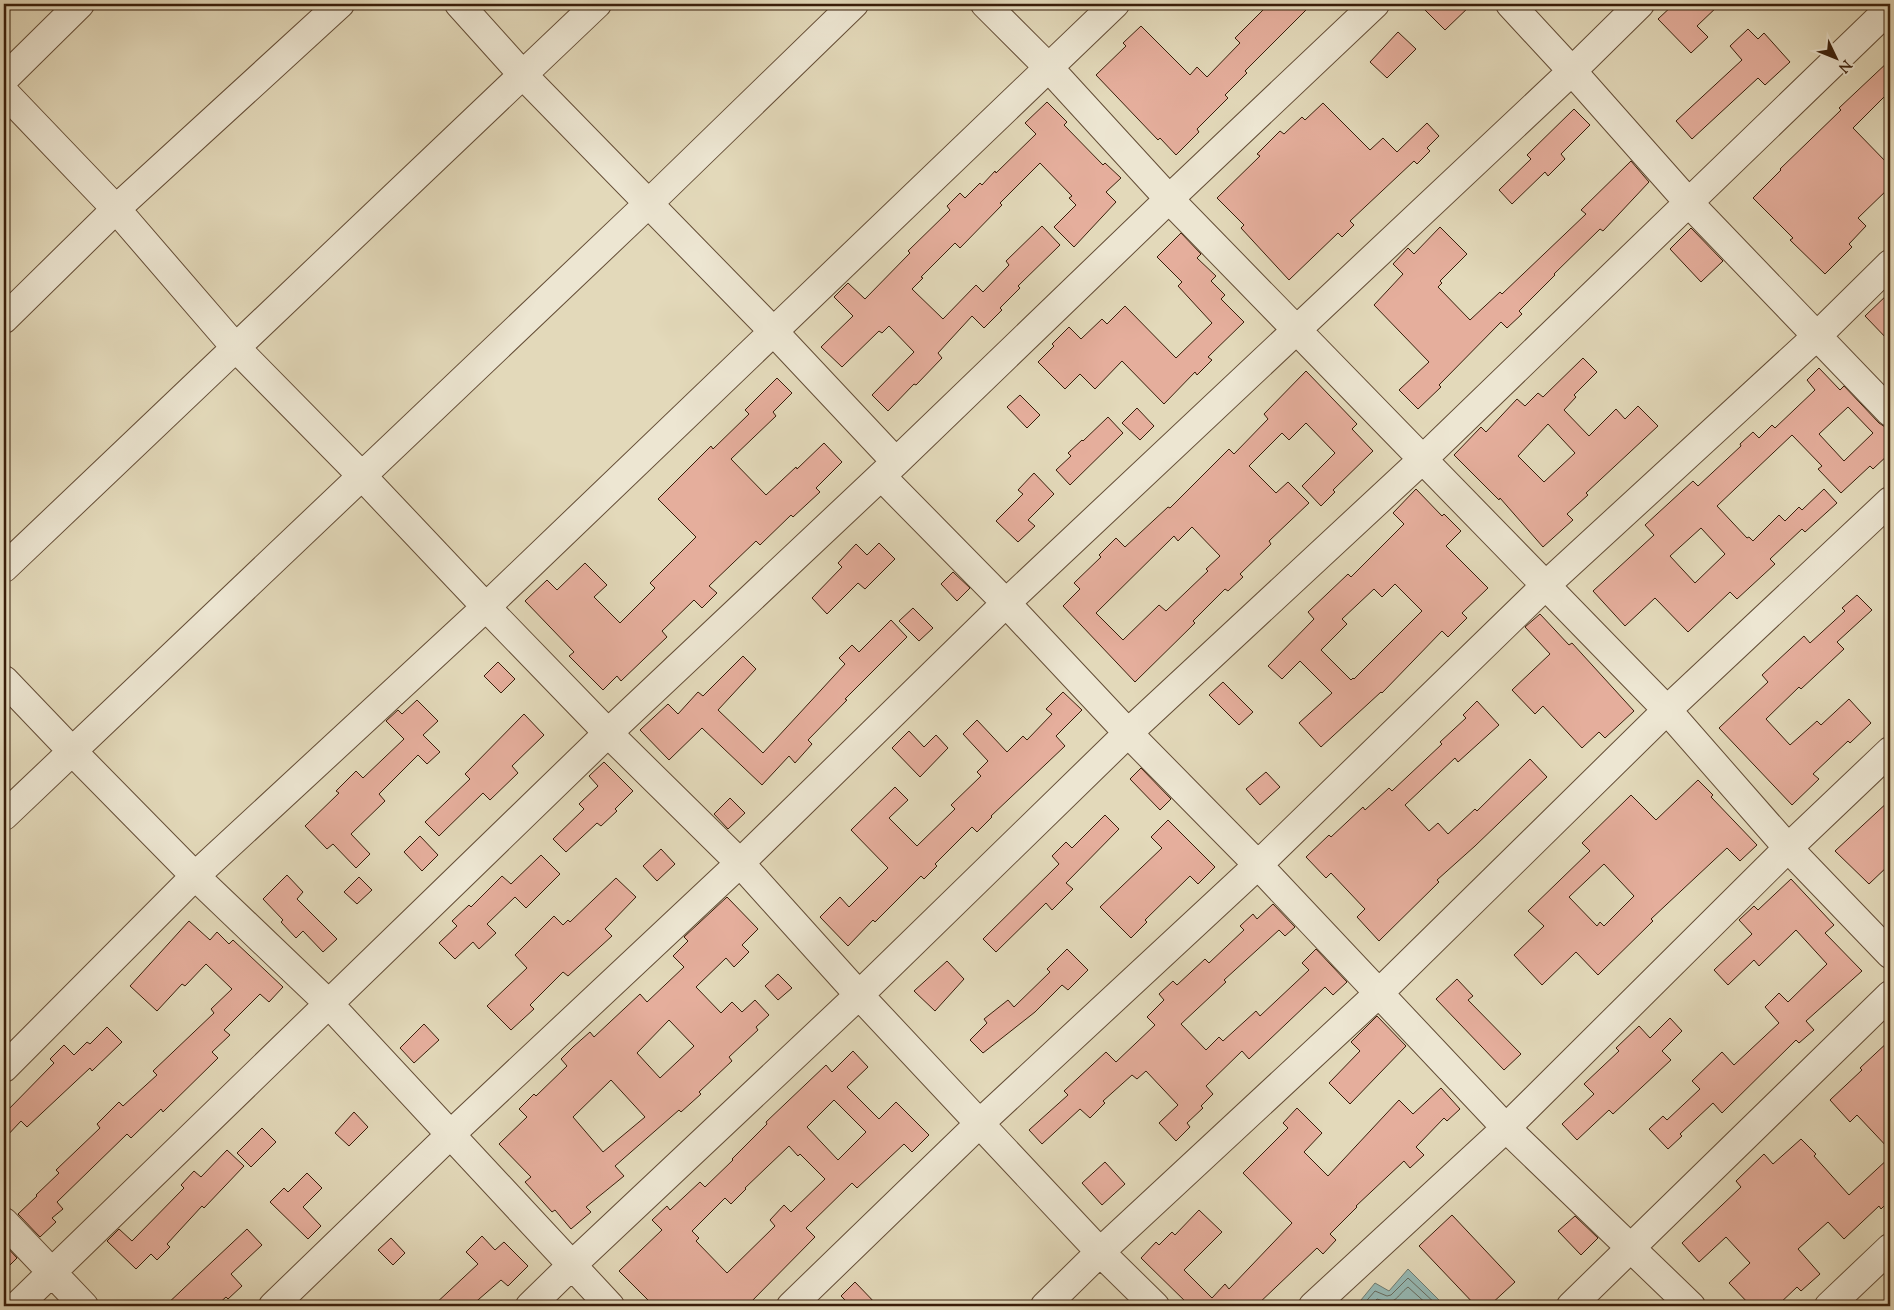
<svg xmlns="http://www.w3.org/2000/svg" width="1894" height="1310" font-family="'Sorts Mill Goudy',serif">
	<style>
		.water { fill: #96b9b4; stroke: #717b70 }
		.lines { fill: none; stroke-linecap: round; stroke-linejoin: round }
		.shore { stroke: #686c5f; stroke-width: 1 }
		.building { fill: #e5ae9c; stroke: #391e0a; fill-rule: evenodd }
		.minor-casing { stroke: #644d36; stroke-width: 30 }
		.minor { stroke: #ede6d2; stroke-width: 28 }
	</style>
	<rect width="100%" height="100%" fill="#e3d9ba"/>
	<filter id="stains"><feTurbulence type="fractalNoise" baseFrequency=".004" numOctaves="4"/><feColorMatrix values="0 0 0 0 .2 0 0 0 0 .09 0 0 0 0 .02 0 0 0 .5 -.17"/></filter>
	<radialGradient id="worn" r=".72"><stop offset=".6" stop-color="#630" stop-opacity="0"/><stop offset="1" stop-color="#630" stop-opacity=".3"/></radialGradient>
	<path class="water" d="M1408 1269 1445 1306H1356L1375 1283 1389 1291Z"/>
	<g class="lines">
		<path class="shore" d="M1362 1306 1375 1291 1387 1296 1391 1295 1408 1278 1438 1306
			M1370 1306 1377 1299C1397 1306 1395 1297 1408 1287L1429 1306"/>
	</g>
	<path class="building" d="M1269 4H1312L1245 71 1247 73 1225 95 1228 98 1197 129 1199 132 1176 155 1160 138 1158 140 1096 75 1126 46 1123 43 1141 26 1190 75 1197 67 1207 77 1240 43 1235 38Z
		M1419 4H1472L1445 30Z
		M1674 4H1720L1697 26 1708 37 1691 53 1658 19Z
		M1748 29 1758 39 1764 33 1790 62 1765 85 1758 78 1692 139 1676 121 1742 60 1730 46Z
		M1398 32 1416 49 1387 78 1370 62Z
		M1890 60V91L1853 128 1890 166V187L1858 218 1866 226 1849 244 1852 247 1825 274 1790 240 1793 238 1753 198 1781 170 1780 169 1841 110 1839 108Z
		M1047 102 1067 122 1064 125 1103 165 1105 163 1121 178 1106 192 1116 202 1074 247 1054 227 1076 205 1069 198 1072 196 1040 163 1000 203 1002 205 960 248 955 243 921 277 923 278 912 289 943 319 976 285 983 292 1009 265 1006 261 1042 226 1060 245 1018 286 1020 288 1000 308 1002 310 984 328 972 316 938 353 942 358 916 385 914 384 888 411 872 395 914 352 889 326 882 333 879 331 842 367 821 347 853 316 834 297 848 283 865 299 910 253 908 251 950 210 947 206 960 193 965 198 980 183 982 185 995 171 996 173 1036 134 1025 123Z
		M1323 103 1370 150 1383 138 1397 152 1427 123 1439 136 1427 148 1430 151 1417 164 1414 161 1350 221 1354 225 1342 237 1338 233 1289 280 1241 228 1244 225 1217 198 1260 156 1257 154 1280 131 1284 134 1302 117 1305 120Z
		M1574 109 1590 125 1561 154 1565 159 1548 176 1545 172 1512 204 1499 190 1531 159 1527 155Z
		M1631 161 1649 182 1603 231 1600 229 1554 274 1555 275 1519 311 1522 314 1507 328 1501 322 1439 385 1441 387 1418 409 1399 390 1429 362 1374 305 1403 274 1393 264 1408 248 1414 254 1440 227 1467 254 1440 281 1442 283 1438 287 1470 320 1500 292 1502 294 1586 214 1581 210Z
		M1691 228 1723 261 1701 282 1670 249Z
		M1181 233 1201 254 1197 258 1216 276 1211 281 1225 295 1221 299 1244 322 1208 357 1212 360 1197 375 1195 372 1164 404 1122 361 1095 389 1080 374 1065 389 1038 362 1054 346 1052 344 1069 327 1081 339 1102 319 1107 324 1125 306 1176 358 1212 323 1178 286 1182 282 1157 257Z
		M1890 292V342L1865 316Z
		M1583 358 1597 372 1574 395 1576 397 1564 410 1589 436 1616 409 1625 419 1638 406 1658 426 1586 493 1588 495 1567 514 1573 520 1543 547 1500 498 1499 500 1454 455 1481 427 1486 432 1517 399 1525 406 1538 393 1543 397ZM1548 424 1575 453 1544 482 1518 456Z
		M1819 368 1840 390 1844 386 1879 423 1885 427H1890V453L1873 469 1870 466 1841 493 1818 469 1822 466 1792 435 1717 506 1747 538 1749 537 1753 541 1779 515 1785 521 1799 507 1802 510 1824 489 1837 503 1805 532 1802 529 1770 559 1775 564 1737 599 1730 592 1688 632 1655 598 1625 626 1593 591 1654 535 1645 525 1693 481 1698 486 1741 446 1740 444 1753 432 1759 438 1772 425 1775 428 1815 390 1807 380ZM1848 407 1873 433 1844 461 1819 434ZM1701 528 1725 554 1695 583 1670 556Z
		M1306 371 1357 424 1352 429 1373 451 1333 490 1335 492 1321 506 1302 486 1335 453 1306 423 1289 440 1282 433 1249 466 1276 493 1288 482 1309 503 1269 541 1271 544 1240 574 1243 577 1228 591 1225 589 1193 621 1195 623 1135 682 1063 606 1080 589 1074 583 1101 557 1099 555 1116 538 1125 547 1168 507 1170 508 1229 449 1234 454 1268 419 1264 414ZM1192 527 1220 556 1206 569 1208 571 1166 611 1159 605 1123 640 1096 613 1174 536 1178 541Z
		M777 378 792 393 773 412 776 416 731 459 766 495 796 467 797 469 824 443 842 462 816 488 820 492 793 517 791 515 760 545 756 541 709 586 717 593 702 608 694 600 662 631 667 637 621 681 617 676 603 690 569 656 574 652 525 601 547 580 557 590 585 563 607 585 594 597 620 623 655 588 650 583 696 537 658 499 711 446 713 449 749 414 745 410Z
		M1020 395 1040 415 1027 428 1007 407Z
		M1137 408 1154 426 1140 440 1122 423Z
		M1108 417 1123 433 1070 485 1056 470 1071 456 1068 453 1082 440 1083 441Z
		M1034 473 1054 494 1028 520 1035 526 1018 542 996 521 1023 494 1018 490Z
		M1416 489 1442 516 1444 514 1461 531 1446 546 1488 588 1462 613 1467 618 1448 637 1442 631 1382 693 1381 692 1321 747 1299 723 1332 693 1300 661 1282 679 1268 666 1314 619 1308 612 1348 574 1351 577 1404 524 1393 513ZM1395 584 1422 611 1354 679 1353 678 1351 680 1321 650 1347 624 1342 619 1374 589 1382 597Z
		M879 543 895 559 865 589 858 583 827 614 812 598 842 567 838 563 856 544 867 555Z
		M953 572 970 588 957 601 941 584Z
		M1857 595 1872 610 1837 642 1844 649 1801 689 1799 687 1766 719 1790 745 1817 721 1821 725 1849 699 1871 723 1850 743 1848 741 1813 774 1819 779 1792 805 1719 728 1768 682 1762 675 1804 636 1810 643 1845 611 1842 608Z
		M913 608 933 628 919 641 899 621Z
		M1540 614 1569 645 1572 643 1634 711 1605 738 1599 732 1582 748 1543 706 1535 714 1512 690 1550 654 1525 627Z
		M891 620 907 637 845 699 847 700 808 740 812 744 795 763 789 756 762 785 702 728 669 760 640 730 668 704 678 714 698 692 703 696 743 656 756 669 718 710 763 753 845 664 839 658 852 645 859 652Z
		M498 662 515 679 501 693 484 676Z
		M1223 682 1253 712 1239 725 1209 695Z
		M1063 692 1082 710 1056 736 1065 746 991 816 992 817 977 832 972 827 935 864 937 866 924 879 921 876 875 922 873 920 848 946 820 917 840 897 849 907 888 868 851 830 895 787 908 800 889 818 917 846 955 809 951 805 981 776 977 772 988 761 963 734 977 720 1007 752 1023 736 1027 740 1052 714 1046 709Z
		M417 700 438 721 423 735 440 752 427 764 418 755 379 794 385 801 351 834 370 854 356 868 333 844 327 849 305 826 339 793 336 791 356 771 363 778 404 739 386 721 398 710 402 714Z
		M1477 701 1499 725 1458 762 1455 758 1405 805 1429 831 1438 823 1448 834 1475 809 1477 811 1530 759 1547 777 1475 846 1437 880 1439 882 1379 941 1357 917 1365 909 1331 873 1326 878 1306 857 1329 835 1331 837 1363 807 1365 810 1389 788 1392 791 1442 744 1440 742 1466 718 1463 715Z
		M524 714 544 735 512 766 518 773 490 800 483 793 439 836 425 822 470 779 465 774Z
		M909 731 924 747 936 735 948 748 920 777 892 748Z
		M604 762 633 791 615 809 617 811 601 826 597 823 566 852 553 839 584 809 579 804 598 786 589 776Z
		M1141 768 1171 799 1160 810 1130 779Z
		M1266 772 1280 787 1260 805 1246 789Z
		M1698 780 1713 795 1711 797 1757 845 1740 861 1727 848 1651 919 1653 921 1598 975 1576 952 1542 985 1514 955 1544 926 1528 911 1590 851 1582 843 1631 795 1656 820ZM1604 864 1634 896 1604 926 1600 922 1597 926 1569 897Z
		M730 798 745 813 728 829 714 814Z
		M1890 800V864L1869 884 1835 851Z
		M1105 815 1119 829 1066 883 1073 889 1052 910 1046 903 996 952 983 939 1059 864 1052 856 1066 842 1072 848Z
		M1168 820 1215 867 1198 884 1190 876 1145 920 1147 922 1131 938 1100 907 1162 848 1151 837Z
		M420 836 438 855 422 871 404 852Z
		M661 849 675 864 657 881 643 866Z
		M541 855 560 874 526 908 515 897 487 924 496 933 479 949 473 942 455 959 439 943 457 926 452 921 469 905 471 907 502 876 511 884Z
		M287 875 303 892 297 899 337 939 323 952 303 931 296 938 281 922 283 920 263 899Z
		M359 877 372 890 357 904 344 892Z
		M616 878 636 897 605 929 612 936 568 976 563 972 530 1005 534 1009 511 1030 487 1006 527 968 515 955 554 916 563 925 568 920 570 922Z
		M1791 879 1834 925 1825 933 1862 971 1806 1021 1814 1030 1799 1043 1796 1040 1722 1113 1713 1103 1680 1134 1682 1136 1668 1149 1649 1129 1663 1116 1667 1120 1700 1089 1692 1081 1722 1052 1734 1065 1779 1023 1765 1007 1779 993 1788 1002 1827 964 1796 930 1759 966 1754 960 1728 985 1714 970 1752 934 1739 920 1754 906 1758 910Z
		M727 897 758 929 742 945 749 952 734 967 726 958 696 987 721 1013 732 1002 742 1012 755 1000 769 1015 756 1027 758 1030 729 1057 732 1061 699 1092 701 1094 681 1112 679 1110 615 1166 624 1176 586 1207 591 1212 571 1229 555 1210 552 1212 525 1182 531 1177 499 1144 527 1117 519 1109 534 1094 536 1096 567 1066 561 1059 573 1047 590 1032 594 1037 640 994 647 1002 684 967 673 956 688 941 684 937ZM669 1020 694 1046 660 1078 637 1053ZM611 1080 645 1117 603 1152 573 1117Z
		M1273 904 1295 927 1285 936 1279 930 1224 980 1226 982 1181 1024 1206 1050 1219 1037 1223 1041 1256 1011 1260 1016 1309 970 1302 963 1316 949 1347 982 1333 995 1325 987 1249 1059 1242 1051 1206 1086 1213 1094 1201 1106 1203 1108 1187 1123 1190 1127 1176 1141 1159 1123 1178 1105 1146 1071 1137 1079 1132 1075 1103 1101 1105 1103 1090 1118 1080 1109 1042 1144 1029 1130 1068 1095 1064 1091 1106 1052 1116 1062 1155 1025 1147 1017 1164 1000 1159 994 1173 981 1177 985 1205 959 1209 963 1244 930 1240 926 1253 914 1257 919Z
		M189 921 210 940 217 932 229 944 233 940 283 987 269 1002 260 994 224 1030 230 1035 212 1052 218 1058 163 1112 161 1109 131 1138 127 1134 57 1202 63 1209 52 1218 56 1222 40 1237 18 1214 37 1196 36 1195 59 1173 56 1170 100 1128 97 1124 119 1102 123 1106 157 1075 153 1071 214 1013 211 1009 232 989 206 964 185 986 182 984 157 1011 130 986Z
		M1067 949 1088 970 1068 990 1062 985 1035 1012 983 1053 970 1040 987 1023 984 1019 1008 1000 1014 1007 1050 972 1047 969Z
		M947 961 964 979 935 1011 914 991Z
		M778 974 792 988 778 1000 765 986Z
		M1457 979 1473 996 1468 1000 1521 1054 1504 1070 1436 999Z
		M1377 1016 1406 1046 1350 1104 1329 1083 1360 1051 1351 1042Z
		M1670 1018 1682 1031 1662 1051 1671 1060 1613 1114 1609 1110 1577 1140 1562 1124 1594 1094 1584 1084 1619 1051 1616 1048 1639 1026 1650 1038Z
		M424 1024 439 1040 414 1063 400 1048Z
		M107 1027 122 1042 92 1071 90 1068 27 1127 21 1121 4 1139V1114L54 1063 50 1059 64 1045 74 1055 87 1042 90 1044Z
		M1890 1040V1150L1857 1115 1850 1122 1830 1100 1862 1070 1860 1068Z
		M853 1051 868 1067 847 1087 879 1119 896 1102 929 1135 912 1152 904 1144 857 1188 852 1183 806 1228 815 1237 747 1306H654L619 1271 662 1230 652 1220 667 1206 670 1210 700 1182 705 1187 733 1160 732 1159 767 1124 766 1122 826 1065 832 1072ZM834 1100 866 1132 838 1160 807 1127ZM789 1146 798 1156 800 1154 825 1179 791 1212 784 1205 770 1220 775 1226 727 1273 696 1241 699 1238 692 1231 725 1198 731 1204 746 1189 745 1188Z
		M1441 1088 1460 1109 1447 1121 1444 1118 1416 1147 1424 1155 1410 1168 1404 1161 1356 1206 1357 1207 1330 1234 1336 1240 1323 1254 1317 1248 1256 1306H1190L1141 1258 1156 1242 1159 1245 1172 1232 1175 1235 1199 1210 1222 1232 1184 1270 1212 1298 1225 1284 1229 1289 1292 1223 1243 1173 1288 1128 1283 1123 1297 1108 1322 1133 1304 1152 1328 1176 1399 1100 1413 1114Z
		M354 1112 368 1127 349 1146 335 1133Z
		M262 1128 276 1142 251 1167 237 1153Z
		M1801 1139 1816 1154 1814 1156 1849 1195 1890 1157V1200L1881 1209 1879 1206 1844 1239 1828 1222 1798 1249 1820 1274 1801 1291 1797 1287 1777 1306H1751L1729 1283 1750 1263 1726 1237 1699 1262 1682 1243 1741 1187 1736 1181 1764 1154 1773 1164Z
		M227 1150 244 1166 204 1208 202 1206 167 1244 170 1247 157 1260 151 1254 136 1269 107 1241 119 1229 132 1241 184 1188 181 1185 194 1171 201 1177Z
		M1105 1162 1125 1184 1102 1205 1082 1183Z
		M307 1173 322 1188 303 1207 321 1226 308 1239 270 1202 284 1188 288 1192Z
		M1452 1215 1515 1282 1489 1306H1476L1419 1246Z
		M1575 1216 1598 1238 1581 1255 1558 1231Z
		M247 1229 262 1245 231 1274 242 1286 228 1299 226 1297 216 1306H165Z
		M482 1236 495 1250 504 1242 528 1266 508 1286 501 1280 471 1306H433L478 1264 466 1252Z
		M391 1238 405 1253 393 1265 378 1250Z
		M4 1244 17 1258 4 1271Z
		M855 1282 878 1306H851L841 1296Z"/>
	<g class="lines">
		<defs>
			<path id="minor" d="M459 4 522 74 773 331 896 462
				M985 4 1049 68 1169 199 1667 710 1788 848 1890 954
				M1510 4 1572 71 1689 203 1890 412
				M4 79 80 4
				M4 92 116 209 236 348 362 476 486 607 608 733 740 863 859 995 1100 1252 1155 1306
				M4 319 116 209 340 4
				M881 476 1006 603 1128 733 1258 865 1506 1128 1691 1306
				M4 568 597 4
				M4 680 72 751 195 876 329 1004 610 1306
				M4 816 648 204 854 4
				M4 1068 195 876 486 607 1115 4
				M4 1222 84 1306
				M17 1306 608 733 896 462 1169 199 1375 4
				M273 1306 451 1134 740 863 1006 603 1572 71 1640 4
				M530 1306 572 1265 859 995 1128 733 1423 459 1890 8
				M791 1306 980 1123 1258 865 1546 585 1818 335 1890 264
				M1045 1306 1100 1252 1379 993 1667 710 1890 501
				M1313 1306 1506 1128 1788 848 1890 751
				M1571 1306 1890 995
				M1829 1306 1890 1248"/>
		</defs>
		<use href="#minor" class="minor-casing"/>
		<use href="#minor" class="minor"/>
	</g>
	<rect width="1894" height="1310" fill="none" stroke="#e3d9ba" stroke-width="20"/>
	<rect x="5" y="5" width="1884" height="1300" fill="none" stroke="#391e0a" stroke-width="2.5"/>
	<rect x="10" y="10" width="1874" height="1290" fill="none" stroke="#391e0a"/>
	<g transform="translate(1836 58) rotate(133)" stroke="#ede6d2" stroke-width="4" paint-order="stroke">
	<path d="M0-4L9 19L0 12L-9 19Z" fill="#391e0a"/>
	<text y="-8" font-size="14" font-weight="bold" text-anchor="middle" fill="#391e0a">N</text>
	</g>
	<rect width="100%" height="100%" filter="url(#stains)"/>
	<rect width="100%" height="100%" fill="url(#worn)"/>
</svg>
